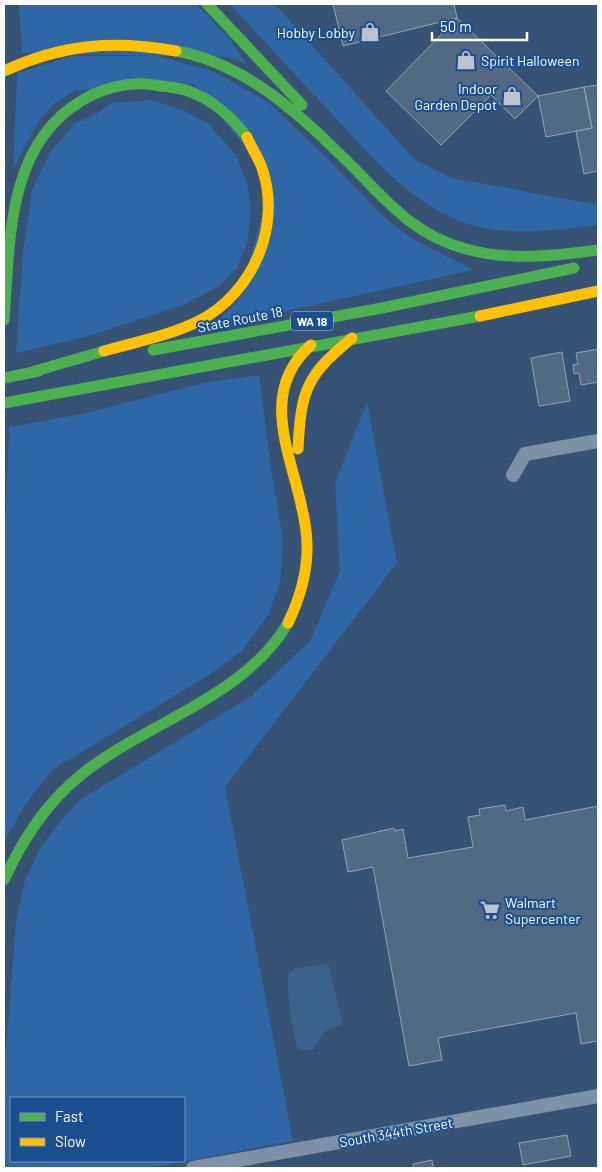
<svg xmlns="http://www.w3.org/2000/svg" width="602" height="1172" font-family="Barlow,sans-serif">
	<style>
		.green { fill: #2f66a5; fill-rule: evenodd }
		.water { fill: #3b618d }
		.building { fill: #526984; stroke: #92a2b6 }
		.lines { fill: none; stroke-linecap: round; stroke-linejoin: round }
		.street { stroke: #7d92a8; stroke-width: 14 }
		.fast { stroke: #4caf50; stroke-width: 11 }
		.slow { stroke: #ffc107; stroke-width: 11 }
		.labels { text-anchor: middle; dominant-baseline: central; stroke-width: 4; stroke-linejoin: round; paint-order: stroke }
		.shield { fill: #1b4f8f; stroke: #bbcadd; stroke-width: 1 }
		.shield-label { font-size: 12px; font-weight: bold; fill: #fff }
		.poi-label { font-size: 14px; fill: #fff; stroke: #1b4f8f; text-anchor: end }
		.street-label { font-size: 14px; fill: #fff; stroke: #1b4f8f }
	</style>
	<rect width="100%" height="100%" fill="#365274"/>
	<path class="green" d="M19 4H196L229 38 247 65 230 57 22 53Z
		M230 4H275L414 159 452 178 598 205V225C553 230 504 238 460 221 406 200 369 153 330 112 296 76 263 40 230 4Z
		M72 56H157L212 71 268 102 325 156 385 218 413 239 473 270 219 326 217 322 239 299 272 179 193 84 74 91 54 104 38 122 13 169 17 73Z
		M151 100 185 111 208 123 235 154 247 182 251 208 248 240 237 268 220 286 183 305 89 336 16 353 23 251 32 190 49 154 75 123 96 114 111 103Z
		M251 376H259L260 382 270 461 283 541 280 583 268 615 243 650 209 675 52 770 25 805 4 842V568L9 427 82 414 203 383Z
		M367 402 397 563 225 787 293 1141 149 1168H4V1076L16 921 25 880 40 849 59 823 81 799 250 697 310 641 340 571 335 483ZM184 1098V1161H11V1098Z"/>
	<path class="water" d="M325 964 329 966 343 1024 324 1032 313 1050H301C291 1045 287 986 288 973L295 968Z"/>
	<path class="building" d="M333 4H454L457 18 343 46Z
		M457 18 538 96 515 119 491 95 441 145 386 91Z
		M598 85V171L584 174 576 131 592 128 584 87Z
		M584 87 592 128 546 137 538 96Z
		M598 349V382L581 385 579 373 574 374 573 365 578 364 576 353Z
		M562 352 570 401 539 406 531 358Z
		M505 805 506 811 523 807 525 820 598 806V1041L581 1044 576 1013 438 1038 442 1060 409 1066 373 867 348 872 342 840 394 828 395 831 403 829 408 858 473 847 468 817 480 815 479 809Z
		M567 1135 571 1156 523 1165 519 1143Z
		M432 1160 433 1168H414L413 1164Z"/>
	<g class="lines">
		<path class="street" d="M513 475 525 454 598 441
			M193 1168 598 1096"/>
		<path class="fast" d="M207 4 302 105
			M176 51C249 64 303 118 354 168 389 204 415 235 466 249 509 261 554 256 598 250
			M4 320C10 243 6 146 81 101 102 88 129 81 154 85 165 87 177 87 188 91 211 99 232 117 247 137
			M153 350 382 308 574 268
			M25 374 104 351
			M4 378 39 371
			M4 403 480 316
			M4 880C23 839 46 803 82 774 147 722 244 698 288 623"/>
		<path class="slow" d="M4 71C62 44 113 40 176 51
			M480 316 598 291
			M104 351C135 342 169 336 199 321 253 293 282 226 262 168 258 157 251 147 247 137
			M298 449C301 390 306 376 352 338
			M288 623C302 594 310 562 306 531 299 467 252 397 311 345"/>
	</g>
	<defs>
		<symbol id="shop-bare" viewBox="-9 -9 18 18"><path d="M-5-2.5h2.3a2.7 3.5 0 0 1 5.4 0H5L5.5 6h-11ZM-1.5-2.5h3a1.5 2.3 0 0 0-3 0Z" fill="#b9c2ce" stroke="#1b4f8f" stroke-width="2.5" paint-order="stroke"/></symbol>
		<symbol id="supermarket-bare" viewBox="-9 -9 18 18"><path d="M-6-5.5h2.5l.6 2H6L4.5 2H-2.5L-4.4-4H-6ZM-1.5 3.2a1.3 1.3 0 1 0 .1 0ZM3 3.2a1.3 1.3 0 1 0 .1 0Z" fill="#b9c2ce" stroke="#1b4f8f" stroke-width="2.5" paint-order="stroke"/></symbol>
	</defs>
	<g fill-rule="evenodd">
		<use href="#shop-bare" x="356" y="18" width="28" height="28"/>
		<use href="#shop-bare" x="452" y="46" width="28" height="28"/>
		<use href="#shop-bare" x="498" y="82" width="28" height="28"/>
		<use href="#supermarket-bare" x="476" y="896" width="28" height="28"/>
	</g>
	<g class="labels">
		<rect class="shield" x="291" y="311.5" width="42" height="19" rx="4"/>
		<g class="shield-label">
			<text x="312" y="321">WA 18</text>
		</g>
		<g class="poi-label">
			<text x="355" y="32">Hobby Lobby</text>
			<text x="481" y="60" text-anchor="start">Spirit Halloween</text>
			<text x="497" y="88">Indoor<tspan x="497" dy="16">Garden Depot</tspan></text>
			<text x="505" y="902" text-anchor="start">Walmart<tspan x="505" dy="16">Supercenter</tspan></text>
		</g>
		<g class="street-label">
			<text transform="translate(240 319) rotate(-11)">State Route 18</text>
			<text transform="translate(396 1132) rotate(-10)">South 344th Street</text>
		</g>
	</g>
	<rect width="602" height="1172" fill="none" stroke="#ffffff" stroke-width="10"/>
	<rect x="10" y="1097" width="175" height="65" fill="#1b4f8f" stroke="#7695bc"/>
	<rect x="20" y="1113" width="25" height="8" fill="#4caf50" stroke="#7695bc"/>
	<text x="55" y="1122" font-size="15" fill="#ffffff">Fast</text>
	<rect x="20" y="1138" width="25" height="8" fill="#ffc107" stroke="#7695bc"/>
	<text x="55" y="1147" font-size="15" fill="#ffffff">Slow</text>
	<path d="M432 32v8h95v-8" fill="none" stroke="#ffffff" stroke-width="2.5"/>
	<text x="440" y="32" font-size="15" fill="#ffffff" stroke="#1b4f8f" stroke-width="4" paint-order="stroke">50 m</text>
</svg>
